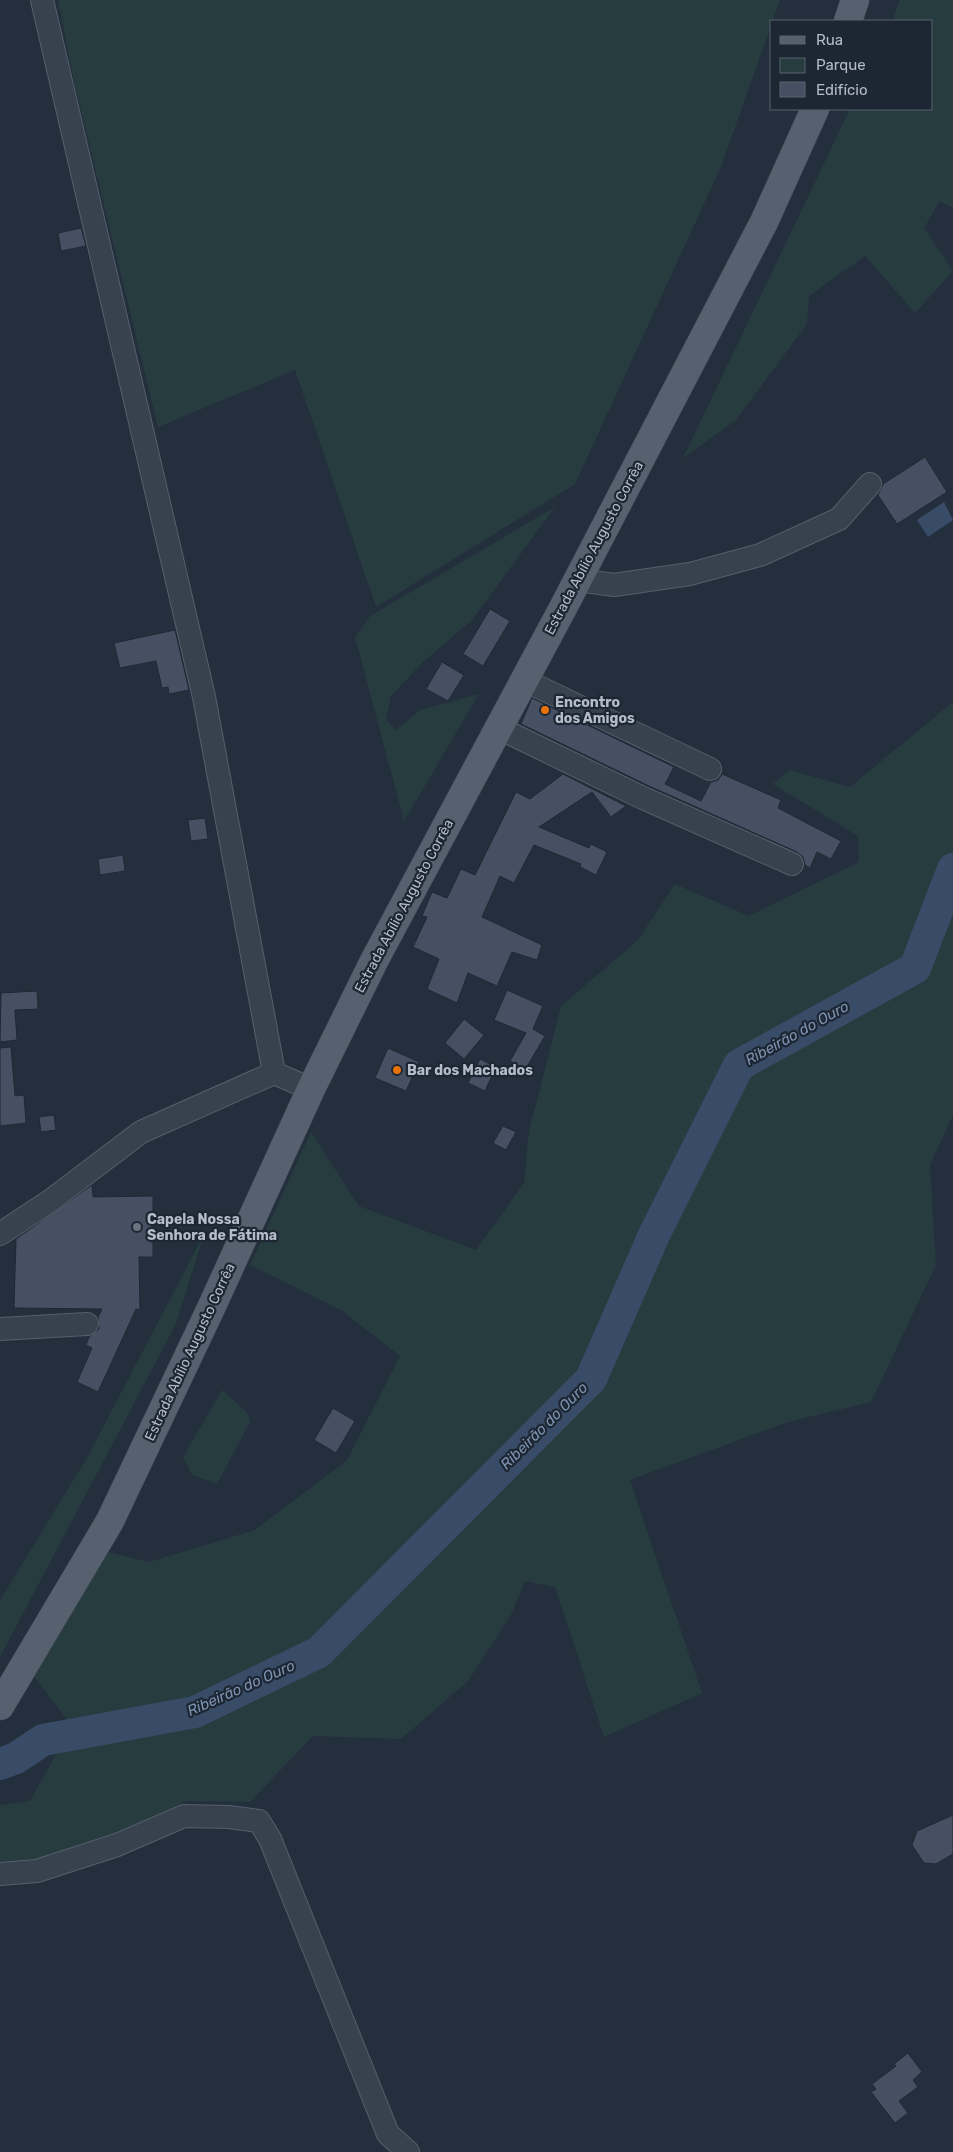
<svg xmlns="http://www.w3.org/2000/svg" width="953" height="2152" font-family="Rubik,sans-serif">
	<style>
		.green { fill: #263c3f }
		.water { fill: #394c67 }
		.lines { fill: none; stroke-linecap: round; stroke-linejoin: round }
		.river { stroke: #394c67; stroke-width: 32 }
		.building { fill: #455162; stroke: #1f2835 }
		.minor-casing { stroke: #565f6c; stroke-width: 24 }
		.major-casing { stroke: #414a57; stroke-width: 29 }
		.minor { stroke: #38414e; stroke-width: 22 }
		.major { stroke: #56606e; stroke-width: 28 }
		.food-dot { fill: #e8710a; stroke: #1d2633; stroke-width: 2 }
		.worship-dot { fill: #6b7280; stroke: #1d2633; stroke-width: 2 }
		.labels { text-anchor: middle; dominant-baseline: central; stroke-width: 4.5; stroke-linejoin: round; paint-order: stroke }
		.street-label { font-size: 14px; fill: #b4bcc9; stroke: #1d2633 }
		.poi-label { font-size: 14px; font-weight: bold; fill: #b4bcc9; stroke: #1d2633; text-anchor: start }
		.water-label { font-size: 15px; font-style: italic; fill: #7c92b1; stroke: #1d2633 }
	</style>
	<rect width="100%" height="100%" fill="#242f3e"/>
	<path class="green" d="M58 0H780L721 167 575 484 376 607 295 370 158 427 74 82Z
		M900 0H953V208L940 201 924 228 953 271 915 313 865 256 809 296 807 324 735 421 683 458 850 109H932V21H892Z
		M555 507 472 620 424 661 391 696 386 719 396 730 420 710 479 694 404 821 355 637 370 616Z
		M953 702V1115L930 1165 936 1265 871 1402 788 1422 630 1480 702 1693 604 1737 555 1587 525 1581 511 1615 468 1681 401 1739 313 1736 250 1802 187 1801 97 1841 8 1869H0V1805L30 1801 72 1726 33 1675 108 1552 149 1562 255 1530 347 1460 400 1356 341 1310 250 1265 311 1132 359 1206 476 1250 524 1183 529 1131 561 1006 638 940 675 884 749 916 859 862 858 836 773 784 790 770 850 787Z
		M204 1234 176 1324 0 1657V1600L87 1458Z
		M222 1390 247 1412 250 1422 217 1484 192 1475 183 1457Z"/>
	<path class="water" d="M944 502 953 520 928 537 917 520Z"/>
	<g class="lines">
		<path class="river" d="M0 1764 16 1758 43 1740 195 1712 319 1652 591 1379 654 1235 739 1065 915 968 953 869"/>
	</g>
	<path class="building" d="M81 228 86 246 61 251 58 233Z
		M925 457 947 492 897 524 878 495 883 484Z
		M490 609 510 621 483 666 463 654Z
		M175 630 189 690 169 694 168 687 162 688 156 661 120 668 114 643Z
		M442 662 464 675 448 701 426 689Z
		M532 698 674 767 665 784 701 801 711 782 718 780 722 774 781 800 778 808 841 841 831 859 817 852 810 868 805 865 803 857 797 852 649 786 521 724Z
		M563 774 626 806 611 817 592 792 539 827 589 848 591 844 607 852 596 875 580 867 581 864 534 845 514 883 500 876 482 917 542 945 537 960 512 952 497 986 468 973 457 1003 427 989 439 959 413 947 427 917 422 916 432 892 447 898 461 869 475 875 516 792 530 799Z
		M205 818 208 839 191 841 188 820Z
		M123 855 125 871 100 875 98 859Z
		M507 990 543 1006 533 1029 545 1036 525 1070 510 1061 526 1033 494 1020Z
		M37 991 38 1009 15 1010 17 1040 0 1042 1 993Z
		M464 1019 484 1035 464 1059 445 1043Z
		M11 1047 15 1096 24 1095 26 1123 0 1126V1048Z
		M388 1048 419 1062 406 1091 375 1078Z
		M480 1059 496 1067 485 1091 468 1083Z
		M54 1115 56 1130 41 1132 39 1117Z
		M503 1126 516 1132 506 1150 493 1143Z
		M92 1185 93 1197 153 1196V1257H139L140 1310 136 1309 98 1392 77 1382 92 1348 86 1345 89 1337 99 1329 98 1317 102 1309 14 1308 16 1239Z
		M333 1408 355 1421 336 1453 314 1440Z
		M953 1815V1854L936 1864 924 1863 912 1845 917 1831Z
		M908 2053 922 2072 913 2080 918 2087 899 2101 908 2113 895 2123 871 2092 876 2089 872 2084 896 2066 894 2064Z"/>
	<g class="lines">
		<defs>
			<path id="minor" d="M42 0 204 697 274 1073
				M578 580 614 585 690 574 760 555 839 519 870 484
				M524 680 710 769
				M499 728 643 798 792 864
				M0 1234 50 1201 141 1132 274 1073 311 1089
				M0 1329 87 1324
				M0 1874 37 1871 117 1845 184 1816 229 1817 259 1821 270 1839 388 2134 408 2152"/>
			<path id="major" d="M848 21 855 0
				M0 1706 110 1521 212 1306 311 1089 374 961 564 606 764 222 815 109"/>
		</defs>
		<use href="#minor" class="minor-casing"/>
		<use href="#major" class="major-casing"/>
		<use href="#minor" class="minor"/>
		<use href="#major" class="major"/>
	</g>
	<g class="food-dot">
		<circle cx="545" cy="710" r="5"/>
		<circle cx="397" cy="1070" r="5"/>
	</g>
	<circle class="worship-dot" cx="137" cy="1227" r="5"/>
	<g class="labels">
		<g class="street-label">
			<text transform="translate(594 548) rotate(-62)">Estrada Abílio Augusto Corrêa</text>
			<text transform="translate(404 906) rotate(-62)">Estrada Abílio Augusto Corrêa</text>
			<text transform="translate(190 1352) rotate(-65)">Estrada Abílio Augusto Corrêa</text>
		</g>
		<g class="poi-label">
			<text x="555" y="702">Encontro<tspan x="555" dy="16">dos Amigos</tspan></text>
			<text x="407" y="1070">Bar dos Machados</text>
			<text x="147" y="1219">Capela Nossa<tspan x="147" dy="16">Senhora de Fátima</tspan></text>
		</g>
		<g class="water-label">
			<text transform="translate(797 1033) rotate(-29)">Ribeirão do Ouro</text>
			<text transform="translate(544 1426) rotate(-45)">Ribeirão do Ouro</text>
			<text transform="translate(241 1688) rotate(-24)">Ribeirão do Ouro</text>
		</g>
	</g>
	<rect x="770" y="20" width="162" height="90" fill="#1d2633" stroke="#59626f"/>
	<rect x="780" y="36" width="25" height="8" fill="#56606e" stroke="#59626f"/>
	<text x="816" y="45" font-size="15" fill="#b4bcc9">Rua</text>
	<rect x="780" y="58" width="25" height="15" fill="#263c3f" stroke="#59626f"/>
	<text x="816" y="70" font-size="15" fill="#b4bcc9">Parque</text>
	<rect x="780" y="82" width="25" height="15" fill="#455162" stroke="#59626f"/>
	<text x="816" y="95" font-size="15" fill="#b4bcc9">Edifício</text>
</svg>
